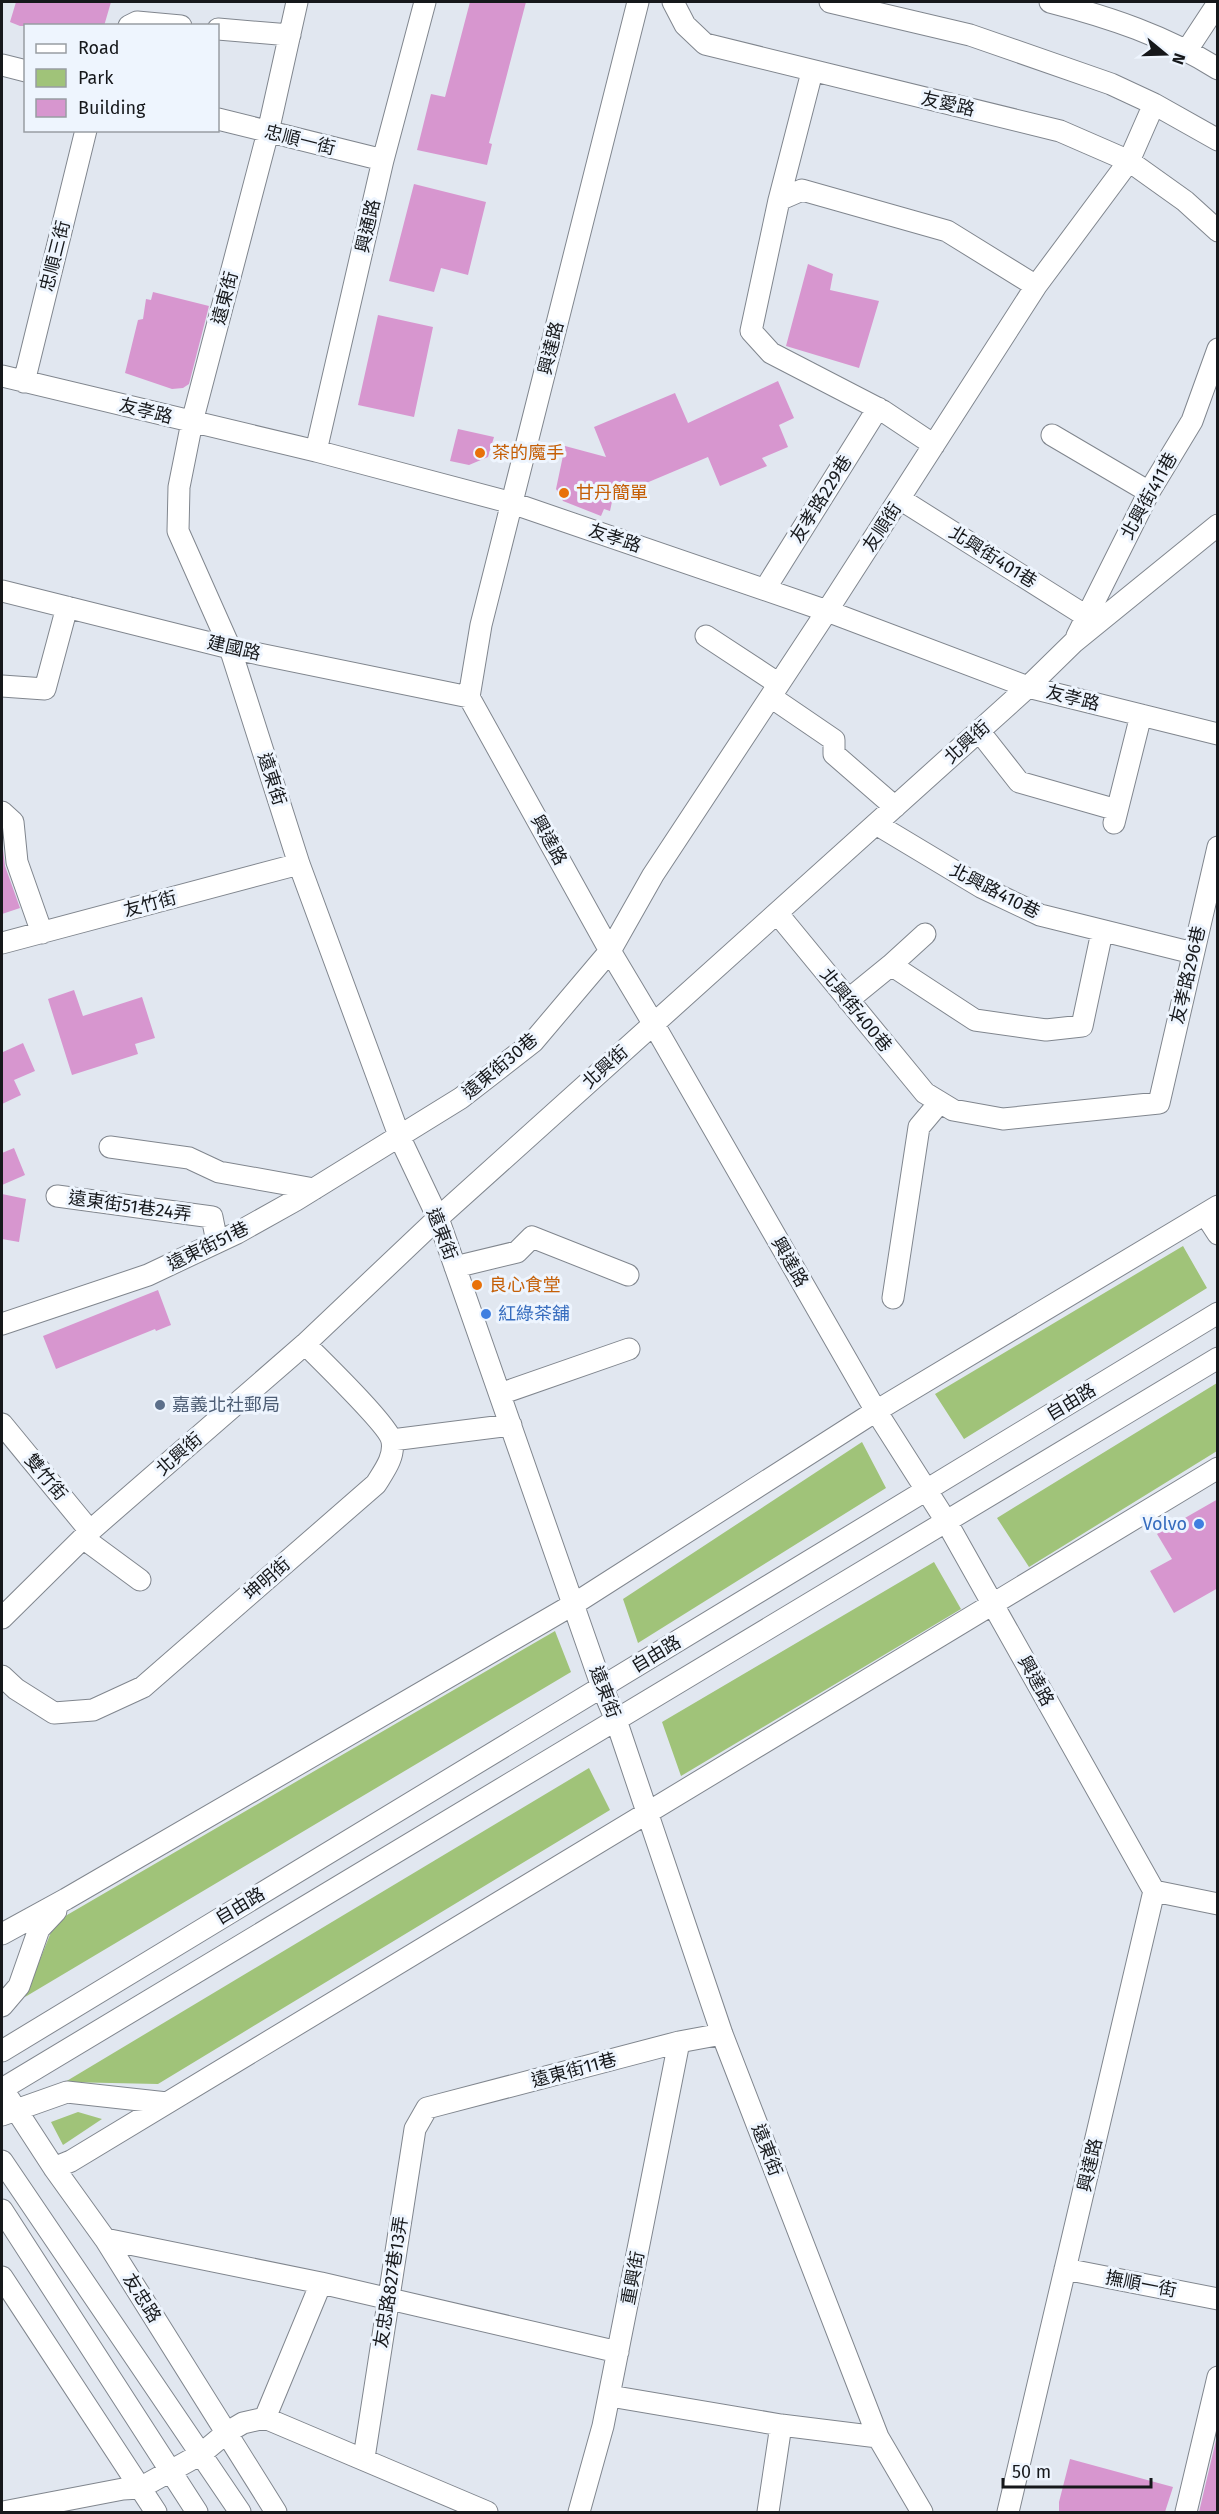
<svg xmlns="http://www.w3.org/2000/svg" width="1219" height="2514" font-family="'Fira Sans','Noto Sans TC',sans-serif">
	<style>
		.green { fill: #a0c379 }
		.building { fill: #d796cf }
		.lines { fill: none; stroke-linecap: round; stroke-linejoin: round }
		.minor-casing { stroke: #80868e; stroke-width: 23 }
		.minor { stroke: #fff; stroke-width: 21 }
		.food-dot { fill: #e8710a; stroke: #eef5fe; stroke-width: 2 }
		.shop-dot { fill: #3f7fe0; stroke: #eef5fe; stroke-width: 2 }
		.service-dot { fill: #5c6f8a; stroke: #eef5fe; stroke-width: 2 }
		.labels { text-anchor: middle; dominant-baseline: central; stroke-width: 6; stroke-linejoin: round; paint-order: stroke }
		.street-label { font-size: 18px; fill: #16181b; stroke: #eef5fe }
		.food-label { font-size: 18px; fill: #c56008; stroke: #eef5fe; text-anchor: start }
		.shop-label { font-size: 18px; fill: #366cbe; stroke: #eef5fe; text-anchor: start }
		.service-label { font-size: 18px; fill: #4e5e75; stroke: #eef5fe; text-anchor: start }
	</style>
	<rect width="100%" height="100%" fill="#e1e7f0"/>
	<path class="green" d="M1183 1246 1207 1288 964 1439 935 1394Z
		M1217 1383V1451L1029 1567 997 1518Z
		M862 1442 886 1488 638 1643 623 1599Z
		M934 1562 961 1609 681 1776 662 1722Z
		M555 1631 571 1672 25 1997 55 1922Z
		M589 1768 610 1810 158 2084 65 2082Z
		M78 2112 102 2119 63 2145 51 2122Z"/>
	<path class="building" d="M16 2H111L104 26H20L10 22Z
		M470 2H526L489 143 492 144 487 165 417 150 431 94 445 97Z
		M414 184 486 202 468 275 441 268 434 292 389 281Z
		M808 264 833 274 830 290 879 301 859 368 786 346Z
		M153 292 209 306 189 384 183 388 172 389 125 373 138 320 143 319 146 299 151 300Z
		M378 315 433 327 414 417 358 405Z
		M778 381 794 418 779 425 788 447 762 458 767 466 720 486 708 457 613 497 610 511 604 509 601 516 563 501 559 494 556 489 565 446 606 457 594 427 675 393 688 423Z
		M458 429 494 437 488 457 469 465 450 461Z
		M2 841 5 866 20 908 2 914Z
		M74 990 83 1016 142 997 155 1038 135 1044 138 1054 72 1075 48 999Z
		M23 1043 35 1071 14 1080 21 1095 2 1104V1050L3 1052Z
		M14 1148 25 1175 2 1185V1153Z
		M2 1194 26 1199 19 1242 2 1239Z
		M158 1290 171 1325 156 1331 155 1329 56 1369 43 1336Z
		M1218 1499V1588L1174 1613 1150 1571 1172 1559 1157 1534Z
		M1217 2436 1218 2512H1199Z
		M1070 2459 1173 2487 1165 2512H1059V2502Z"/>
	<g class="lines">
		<defs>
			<path id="minor" d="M297 2 268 132 192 422 179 487 178 531 230 648 299 864 400 1138 438 1218 602 1687 616 1720 722 2034 878 2437 922 2512
				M638 2 481 625 469 697 610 951 653 1023 876 1411 946 1521 1154 1891 1008 2512
				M673 2 685 25 705 44 1060 131 1129 161 1185 201 1218 231
				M830 2 970 35 1111 84 1154 104 1218 140
				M1050 2C1109 17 1166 36 1218 69
				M129 26 137 22 181 26
				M218 29 290 35
				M1187 50 1218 3
				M2 65 26 71
				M218 119 383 160
				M779 200 812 72
				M2 376 316 451 512 503 827 611 1028 687 1218 734
				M24 382 86 130
				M1052 435 1149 492
				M934 445 883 411 771 353 751 331 779 200 802 190 947 231 1036 286
				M316 451 383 160 425 2
				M900 499 1086 616
				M765 589 878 408
				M2 591 230 648 469 697
				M706 636 779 684
				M1077 636 1149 492 1192 421 1218 349
				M2 686 45 689 67 607
				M771 697 834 740V754L895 807
				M979 731 1019 782 1117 810
				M2 812 13 822 17 862 42 933
				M1114 823 1141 715
				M876 824 981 887 1040 915 1193 953
				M777 913 925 1093 953 1110 1003 1119 1159 1103 1218 847
				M2 943 299 864
				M891 965 925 934
				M848 1000 891 965 975 1020 1046 1030 1082 1026 1102 932
				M110 1147 189 1158 219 1172 314 1189
				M57 1196 212 1217 217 1242
				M1205 1214 1218 1234
				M455 1267 517 1252 532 1237 628 1275
				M893 1298 919 1127 940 1102
				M2 1324 148 1275 237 1233 296 1200 461 1098 533 1042 610 951 653 875 827 611 1036 286 1129 161 1154 104
				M500 1394 629 1349
				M2 1424 90 1531
				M392 1440 511 1425
				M83 1538 140 1580
				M2 1618 90 1531 305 1344 438 1218 1028 687 1074 642 1218 525
				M2 1676 16 1689 54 1713 93 1710 143 1687 376 1484C384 1471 395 1457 392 1441 389 1426 320 1359 305 1344
				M1154 1891 1218 1904
				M2 1934 66 1899 574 1604 876 1411 1218 1206
				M2 2006 19 1986 39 1929 56 1911
				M2 2051 1218 1313
				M2 2088 54 2168 105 2239 276 2512
				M2 2089 1218 1358
				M2 2115 67 2092 167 2103
				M2 2161 240 2512
				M54 2168 71 2161 1218 1468
				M2 2210 197 2512
				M105 2239 321 2283 618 2352
				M1065 2269 1218 2299
				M2 2277 156 2512
				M610 2396 781 2425 878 2437
				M265 2418 321 2283
				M364 2458 415 2129 427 2108 679 2042 722 2034
				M3 2512 123 2489 140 2488 201 2454 226 2433 243 2423 265 2418 487 2512
				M579 2512 603 2426 679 2042
				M768 2512 781 2425
				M1186 2512 1218 2377"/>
		</defs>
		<use href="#minor" class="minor-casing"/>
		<use href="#minor" class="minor"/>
	</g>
	<g class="food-dot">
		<circle cx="480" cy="453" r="6"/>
		<circle cx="564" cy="493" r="6"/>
		<circle cx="477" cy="1285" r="6"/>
	</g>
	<g class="shop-dot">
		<circle cx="486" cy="1314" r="6"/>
		<circle cx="1199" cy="1524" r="6"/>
	</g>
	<circle class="service-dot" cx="160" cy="1405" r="6"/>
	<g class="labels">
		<g class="street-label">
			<text transform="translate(948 104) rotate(13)">友愛路</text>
			<text transform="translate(300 140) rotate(14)">忠順一街</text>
			<text transform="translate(368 226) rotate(-77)">興通路</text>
			<text transform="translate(55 256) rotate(-76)">忠順三街</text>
			<text transform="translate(225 298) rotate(-75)">遠東街</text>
			<text transform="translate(551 348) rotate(-76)">興達路</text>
			<text transform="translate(146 411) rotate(14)">友孝路</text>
			<text transform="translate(1149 496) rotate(-61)">北興街411巷</text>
			<text transform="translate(821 499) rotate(-58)">友孝路229巷</text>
			<text transform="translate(882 527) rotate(-57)">友順街</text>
			<text transform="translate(615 538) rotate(19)">友孝路</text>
			<text transform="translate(993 557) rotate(32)">北興街401巷</text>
			<text transform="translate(234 648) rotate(13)">建國路</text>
			<text transform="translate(1073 698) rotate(14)">友孝路</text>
			<text transform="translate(967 742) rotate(-42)">北興街</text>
			<text transform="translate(272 779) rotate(72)">遠東街</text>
			<text transform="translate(549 840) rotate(61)">興達路</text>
			<text transform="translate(995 891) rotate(27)">北興路410巷</text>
			<text transform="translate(150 904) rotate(-15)">友竹街</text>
			<text transform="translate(1188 975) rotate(-77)">友孝路296巷</text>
			<text transform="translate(856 1010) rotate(51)">北興街400巷</text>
			<text transform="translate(500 1066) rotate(-40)">遠東街30巷</text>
			<text transform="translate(605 1067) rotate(-42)">北興街</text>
			<text transform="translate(130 1206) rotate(8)">遠東街51巷24弄</text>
			<text transform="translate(442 1234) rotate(69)">遠東街</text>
			<text transform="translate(208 1246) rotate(-26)">遠東街51巷</text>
			<text transform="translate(790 1262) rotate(60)">興達路</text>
			<text transform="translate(1071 1402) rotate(-31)">自由路</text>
			<text transform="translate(179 1454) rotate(-41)">北興街</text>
			<text transform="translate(46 1477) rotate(50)">雙竹街</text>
			<text transform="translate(267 1579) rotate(-41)">坤明街</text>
			<text transform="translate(656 1654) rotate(-31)">自由路</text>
			<text transform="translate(1036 1681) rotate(61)">興達路</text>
			<text transform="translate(605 1692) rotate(69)">遠東街</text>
			<text transform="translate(240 1906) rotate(-31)">自由路</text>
			<text transform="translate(574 2070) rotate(-15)">遠東街11巷</text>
			<text transform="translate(767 2150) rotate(69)">遠東街</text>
			<text transform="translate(1090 2165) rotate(-77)">興達路</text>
			<text transform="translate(633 2278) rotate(-79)">重興街</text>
			<text transform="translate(391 2282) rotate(-81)">友忠路827巷13弄</text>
			<text transform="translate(1141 2284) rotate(11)">撫順一街</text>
			<text transform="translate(142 2298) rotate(58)">友忠路</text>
		</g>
		<g class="food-label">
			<text x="492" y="453">茶的魔手</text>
			<text x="576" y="493">甘丹簡單</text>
			<text x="489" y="1285">良心食堂</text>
		</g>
		<g class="shop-label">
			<text x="498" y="1314">紅綠茶舖</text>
			<text x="1187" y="1524" text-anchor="end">Volvo</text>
		</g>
		<g class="service-label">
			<text x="172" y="1405">嘉義北社郵局</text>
		</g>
	</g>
	<rect width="1219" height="2514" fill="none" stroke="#16181b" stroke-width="6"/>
	<rect x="24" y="24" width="195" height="108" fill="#eef5fe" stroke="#989da3" stroke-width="1.5"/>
	<rect x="36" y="44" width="30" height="9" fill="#ffffff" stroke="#989da3" stroke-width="1.5"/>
	<text x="78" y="54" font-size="18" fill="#16181b">Road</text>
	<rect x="36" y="69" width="30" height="18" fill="#a0c379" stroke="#989da3" stroke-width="1.5"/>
	<text x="78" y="84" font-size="18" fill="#16181b">Park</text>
	<rect x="36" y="99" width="30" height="18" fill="#d796cf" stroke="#989da3" stroke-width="1.5"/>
	<text x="78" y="114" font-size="18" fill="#16181b">Building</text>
	<g transform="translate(1165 54) rotate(109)" stroke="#eef5fe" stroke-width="4.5" paint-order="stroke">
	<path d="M0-4.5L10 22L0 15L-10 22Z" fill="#16181b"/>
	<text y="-9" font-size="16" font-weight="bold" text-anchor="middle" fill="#16181b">N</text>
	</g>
	<path d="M1003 2478v9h148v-9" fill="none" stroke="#16181b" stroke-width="3"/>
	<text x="1012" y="2478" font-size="18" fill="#16181b" stroke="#eef5fe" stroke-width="4.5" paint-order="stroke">50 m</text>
</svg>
